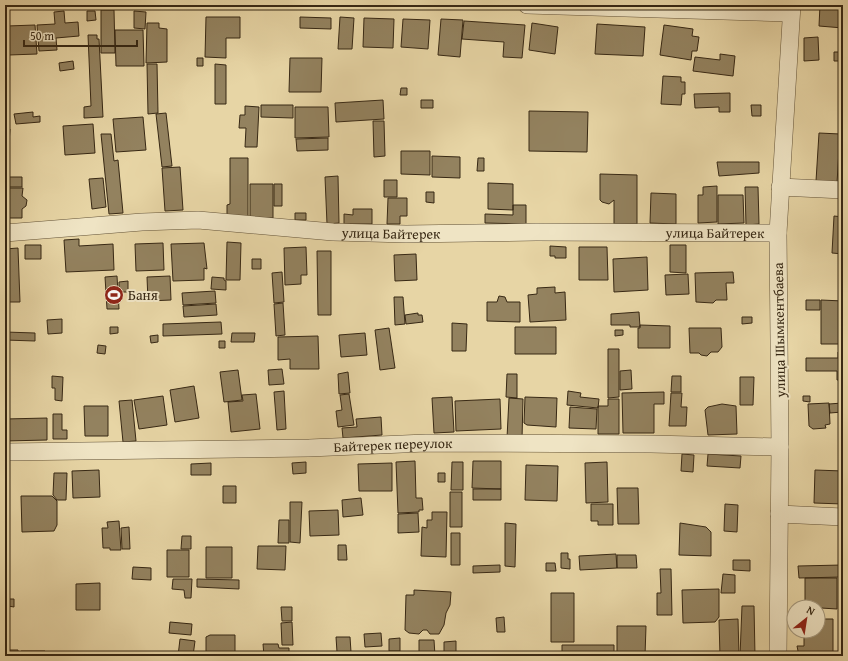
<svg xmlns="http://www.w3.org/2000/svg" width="848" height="661" font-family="'Gentium Book Plus',serif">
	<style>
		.building { fill: #93825f; stroke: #372814 }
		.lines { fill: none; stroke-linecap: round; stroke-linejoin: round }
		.minor-casing { stroke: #635338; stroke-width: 18 }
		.minor { stroke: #efe4c4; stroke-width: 17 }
		.labels { text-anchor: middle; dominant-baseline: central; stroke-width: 4; stroke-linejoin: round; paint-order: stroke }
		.street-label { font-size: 14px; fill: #372814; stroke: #efe4c4 }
		.poi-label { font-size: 14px; fill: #372814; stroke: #efe4c4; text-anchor: start }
	</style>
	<rect width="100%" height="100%" fill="#e7d5a5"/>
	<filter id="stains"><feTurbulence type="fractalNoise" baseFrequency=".005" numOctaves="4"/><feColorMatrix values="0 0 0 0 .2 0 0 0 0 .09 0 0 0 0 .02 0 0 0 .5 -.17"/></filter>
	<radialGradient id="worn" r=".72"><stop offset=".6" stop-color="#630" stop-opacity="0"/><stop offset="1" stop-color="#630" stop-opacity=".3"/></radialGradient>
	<path class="building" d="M820 5H843V28L819 26Z
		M101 10H114L115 53H101Z
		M64 11 65 23 78 22 79 36 56 38 57 50 39 51 37 25 55 24 54 12Z
		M87 11H95L96 20 87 21Z
		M134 11 146 12 145 29 134 28Z
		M206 17H240V38H226V58L205 57Z
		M300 17 331 18V29L300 28Z
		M340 17 354 18 352 49H338Z
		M364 18 394 19 393 48 363 47Z
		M403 19 430 20 428 49 401 47Z
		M441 19 463 20 460 57 438 55Z
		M464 21 525 25 522 58 503 57 504 42 462 39Z
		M147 23H159V28L167 29V62L146 63Z
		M532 23 558 27 555 54 529 50Z
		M597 24 645 27 643 56 595 54Z
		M35 25 37 54 9 55 7 26Z
		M664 25 693 29 692 36 699 37 697 51H692L691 60 660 55Z
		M115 30H143L144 66H116Z
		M88 35H97V39H99L103 117 84 118V107L91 106Z
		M818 37 819 60 804 61V38Z
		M834 52H843V61H834Z
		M720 54 735 56 733 76 693 71 695 57 720 60Z
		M197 58H203V66H197Z
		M290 58H322L321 92H289Z
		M73 61 74 69 60 71 59 63Z
		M147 64H157L158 113 148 114Z
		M215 64 226 65V104H215Z
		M663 76 681 77V82H685V94H682L681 105 661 104Z
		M401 88H407V95H400Z
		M730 93V112H719V107L695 108 694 94Z
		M383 100 384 119 336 122 335 103Z
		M421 100H433V108H421Z
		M261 105H293V118L261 117Z
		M751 105H761V116H752Z
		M245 106 259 107 257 147H245L246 128H239L240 115H245Z
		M295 107H328L329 137 295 138Z
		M529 111 588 112 587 152 529 151Z
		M33 112V117L40 116V122L16 124 14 114Z
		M166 113 172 166 162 167 156 114Z
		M143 117 146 150 116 152 113 119Z
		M373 121H384L385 156 374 157Z
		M93 124 95 153 65 155 63 126Z
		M5 128 10 129 7 172H5Z
		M819 133 840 134 837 183 816 181Z
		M101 134H111L114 161 118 160 123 213 109 214Z
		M328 138V150L297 151 296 139Z
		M401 151H430V175L401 174Z
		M432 156 460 157V178L432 177Z
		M230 158H248V219L227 218V205L230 204Z
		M478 158H484V171H477Z
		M717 162H759V173L719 176Z
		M180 167 183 210 165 211 162 168Z
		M600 174 637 175V224H614V200L609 204 602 202 600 200Z
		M338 176 339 223 327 224 325 177Z
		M5 177H22V187H5Z
		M103 178 106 207 92 209 89 179Z
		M384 180H397V197H384Z
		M488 183 513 184V210L488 209Z
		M250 184H273V218H250Z
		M274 184H282V206H274Z
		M717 186V222L698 223V195H703V187Z
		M745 187H758L759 224 746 225Z
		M5 188H23L22 196 27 200 26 206 22 209V218H5Z
		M426 192H434V203L426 202Z
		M651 193 676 194V224L650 223Z
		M718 195H743L744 223 718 224Z
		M388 198H407V216H400V224H387Z
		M513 205H526V224L485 223V214L513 215Z
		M353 209H372V224H344V214L353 215Z
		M295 213H306V220H295Z
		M834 216 843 217V254L832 253Z
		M79 239V246L113 244 114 270 66 272 64 240Z
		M227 242 241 243 240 280H226Z
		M163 243 164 270 136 271 135 244Z
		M204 243 207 269 204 268V280L173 281 171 244Z
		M25 245H41V259H25Z
		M670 245H686V273L670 272Z
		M550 246 566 247V258H555V256H550Z
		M306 247 307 275H301V284L285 285 284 248Z
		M579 247H607L608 280H579Z
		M18 248 20 302H5V249Z
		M317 251H331V315H318Z
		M416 254 417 280 395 281 394 255Z
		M647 257 648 290 614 292 613 259Z
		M252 259H261V269H252Z
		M282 272 284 302 274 303 272 273Z
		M733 272 734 283H726L727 300H716L713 303 696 302 695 273Z
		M688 274 689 294 666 295 665 275Z
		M117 276 119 309H107L105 277Z
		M170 276 171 300 148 301 147 277Z
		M212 277 224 278V280L226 281V290L211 289Z
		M128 281V292H119V282Z
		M555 287V293L565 292 566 320 530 322 528 295 537 294V288Z
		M215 291 216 303 183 305 182 293Z
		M499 296 505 297 507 302H520V322L487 321V302H497Z
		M394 297H403L405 324 395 325Z
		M806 300H820V310H806Z
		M821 300 843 301V344H821Z
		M283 303 285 335 276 336 274 304Z
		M216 304 217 315 184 317 183 306Z
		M639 312 640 327H630V325H611V314Z
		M418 313V315H422L423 322 406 324 405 315Z
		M742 317H752V323L742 324Z
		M62 319V333L48 334 47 320Z
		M221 322 222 334 163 336V324Z
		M452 323 467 324 466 351H452Z
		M640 325 670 326V348H638V328H640Z
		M110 327H118V333L110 334Z
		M515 327H556V354H515Z
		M389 328 395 368 380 370 375 330Z
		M689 328H721L722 347 718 352H711L707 356 701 355 699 353H690Z
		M615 330H623V335L615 336Z
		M5 332 35 333V341L5 340Z
		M232 333H255L254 342H231Z
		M365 333 367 355 341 357 339 335Z
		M158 335V342L151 343 150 336Z
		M318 336 319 369H290V359L278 360V337Z
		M219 341H225V348H219Z
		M98 345 106 346 105 354 97 353Z
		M608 349H619V397L608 398Z
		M838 352H843V380H837V371H806V358H838Z
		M282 369 284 384 269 385 268 370Z
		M238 370 242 400 224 402 220 372Z
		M631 370 632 389 620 390V371Z
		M348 372 350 393 339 394 338 374Z
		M507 374H517V398L506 397Z
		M52 376 63 377 62 401 55 400V388H52Z
		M672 376H681V392H671Z
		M740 377H754L753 405H740Z
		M194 386 199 418 175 422 170 390Z
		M284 391 286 429 277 430 274 392Z
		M568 391 581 393 580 397 599 399 598 408 567 405Z
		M664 392V404H654V433H623L622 393Z
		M671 393H682L681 407H687L686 426H669Z
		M256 394 260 429 231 432 228 402 243 401 242 395Z
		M349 394 354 425 338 427 336 411 342 410 340 395Z
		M163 396 167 425 139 429 134 400Z
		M803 396H810V402L803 401Z
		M452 397 454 432 434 433 432 398Z
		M525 397 557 398 556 427 527 425 524 423Z
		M509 398 523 399 522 439 507 438Z
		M500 399 501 429 456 431 455 401Z
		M608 399H619V434H598V406H608Z
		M132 400 136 441 123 442 119 401Z
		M829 403 830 424 825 425 826 428 813 429 809 426 808 404Z
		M842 403V412L830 413 829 404Z
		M722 404 736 406 737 434 708 435 705 410 708 407Z
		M84 406H108V436H85Z
		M570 407 597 409 596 429 569 428Z
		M53 414H62V430H67V439H53Z
		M381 417 382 435 343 438 342 428 357 427 356 419Z
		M47 418V440L5 441V419Z
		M682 454 694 455 693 472 681 471Z
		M708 454 741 456 740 468 707 466Z
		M415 461 416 498H422L423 510H419V512L398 513 396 462Z
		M473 461H501V489L472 488Z
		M306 462V473L293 474 292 463Z
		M452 462H463V490H451Z
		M607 462 608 502 586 503 585 463Z
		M211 463V475H191V464Z
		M392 463V491H359L358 464Z
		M526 465 558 466 557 501 525 500Z
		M99 470 100 497 73 498 72 471Z
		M815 470 843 471V504L814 503Z
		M54 473H67L66 500H57L53 495Z
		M438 473H445V482H438Z
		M223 486H236V503H223Z
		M617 488H638L639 524H618Z
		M473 489H501V500H473Z
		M450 492H462V527H450Z
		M21 496H52L57 501V525L54 531 22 532Z
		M361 498 363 515 343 517 342 500Z
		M290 502H302L300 543 290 542Z
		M591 504H613V525H598V521H591Z
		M725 504 738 505 737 532 724 531Z
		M338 510 339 535 310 536 309 511Z
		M432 512H447L446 557 421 556 422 527 427 528V520H432Z
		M418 513 419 532 398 533V514Z
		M279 520H289V543H278Z
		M119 521 121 550H110V548H103L102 528H108L107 522Z
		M505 523 516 524 515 567 505 566Z
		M680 523 706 527 711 532V556L679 555Z
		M129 527 130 549H122L121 528Z
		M451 533H460V565H451Z
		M182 536H191V549H181Z
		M338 545H346L347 560H338Z
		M258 546H286L285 570 257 569Z
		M206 547H232V578H206Z
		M167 550H189V577H167Z
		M561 553H568V559H570V569L561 568Z
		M616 554 617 568 580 570 579 556Z
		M617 555H636L637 568H617Z
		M733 560H750V571L733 570Z
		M546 563H555L556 571H546Z
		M500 565V572L473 573V566Z
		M842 565V577L799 578 798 566Z
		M133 567 151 568V580L132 579Z
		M660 569H671L672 615H657V593H661Z
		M723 574 735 575V593H721Z
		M805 578H837V609L805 607Z
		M173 579H192L191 598H185L184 590 172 589Z
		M197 579 239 580V589L197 587Z
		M100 583V610H76V584Z
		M719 589V617L715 622 683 623 682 590Z
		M414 590 451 592 450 605 446 613 444 625 439 634H430L427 630H423L419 634 409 633 405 630 406 595H414Z
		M551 593H574V642H551Z
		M8 599H14V607L8 606Z
		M742 606H754L755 656H740Z
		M281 607H292V621H282Z
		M504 617 505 632H497L496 618Z
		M738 619 739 656H720L719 620Z
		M818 619H833V656H799L797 646H804V631H818Z
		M170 622 192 624 191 635 169 633Z
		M292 622 293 645H282L281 623Z
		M617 626H646L645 656H617Z
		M381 633 382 646 365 647 364 634Z
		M210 635H235V656H206V637Z
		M336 637H350L351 652H337Z
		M400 638V651H389V639Z
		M180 639 195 641 193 656H178Z
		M419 640H434L435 656H419Z
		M456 641V656H444V642Z
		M263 644H278L279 648H289V656H264Z
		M562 645H614V656H562Z
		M7 650H18V656H7Z
		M21 651H45V656H21Z
		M399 652V656H364V654Z
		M350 653 351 656H334V654Z"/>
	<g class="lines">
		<defs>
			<g id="minor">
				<path d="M527 5 791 13"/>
				<path d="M780 187 843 190"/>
				<path id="s1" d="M5 233 142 222 198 220 333 232 406 234 536 232 778 233"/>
				<path id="s2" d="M5 452 309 448 426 443 651 444 780 447"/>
				<path d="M779 514 843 517"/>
				<path d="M778 656 780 447 778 233 792 5"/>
			</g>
		</defs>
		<use href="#minor" class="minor-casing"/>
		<use href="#minor" class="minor"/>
	</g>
	<defs>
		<symbol id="stadium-disc" viewBox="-11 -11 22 22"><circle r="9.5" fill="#8f2418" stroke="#efe4c4"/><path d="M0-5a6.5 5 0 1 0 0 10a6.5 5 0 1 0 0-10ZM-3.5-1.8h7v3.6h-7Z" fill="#fff"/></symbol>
	</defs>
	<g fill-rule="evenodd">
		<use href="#stadium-disc" x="103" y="284" width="22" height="22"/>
	</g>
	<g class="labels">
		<g class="street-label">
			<text stroke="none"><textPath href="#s1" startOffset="711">улица Байтерек</textPath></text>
			<text stroke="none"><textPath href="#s1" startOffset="387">улица Байтерек</textPath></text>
			<text transform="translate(779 330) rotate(-91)">улица Шымкентбаева</text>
			<text stroke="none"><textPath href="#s2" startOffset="388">Байтерек переулок</textPath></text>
		</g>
		<g class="poi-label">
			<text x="128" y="295">Баня</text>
		</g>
	</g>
	<rect width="848" height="661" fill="none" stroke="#e7d5a5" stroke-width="20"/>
	<rect x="6" y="6" width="836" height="649" fill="none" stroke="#372814" stroke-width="2"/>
	<rect x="10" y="10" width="828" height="641" fill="none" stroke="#372814"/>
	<g transform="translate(806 619) rotate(30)"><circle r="19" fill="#efe4c4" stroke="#a5997e"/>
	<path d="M0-3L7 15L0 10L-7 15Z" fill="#8f2418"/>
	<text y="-6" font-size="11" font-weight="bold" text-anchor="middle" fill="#372814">N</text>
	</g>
	<path d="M24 40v6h113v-6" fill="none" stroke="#372814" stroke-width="2"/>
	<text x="30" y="40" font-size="12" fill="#372814" stroke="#efe4c4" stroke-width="3" paint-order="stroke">50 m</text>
	<rect width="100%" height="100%" filter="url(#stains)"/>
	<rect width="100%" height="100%" fill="url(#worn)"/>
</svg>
